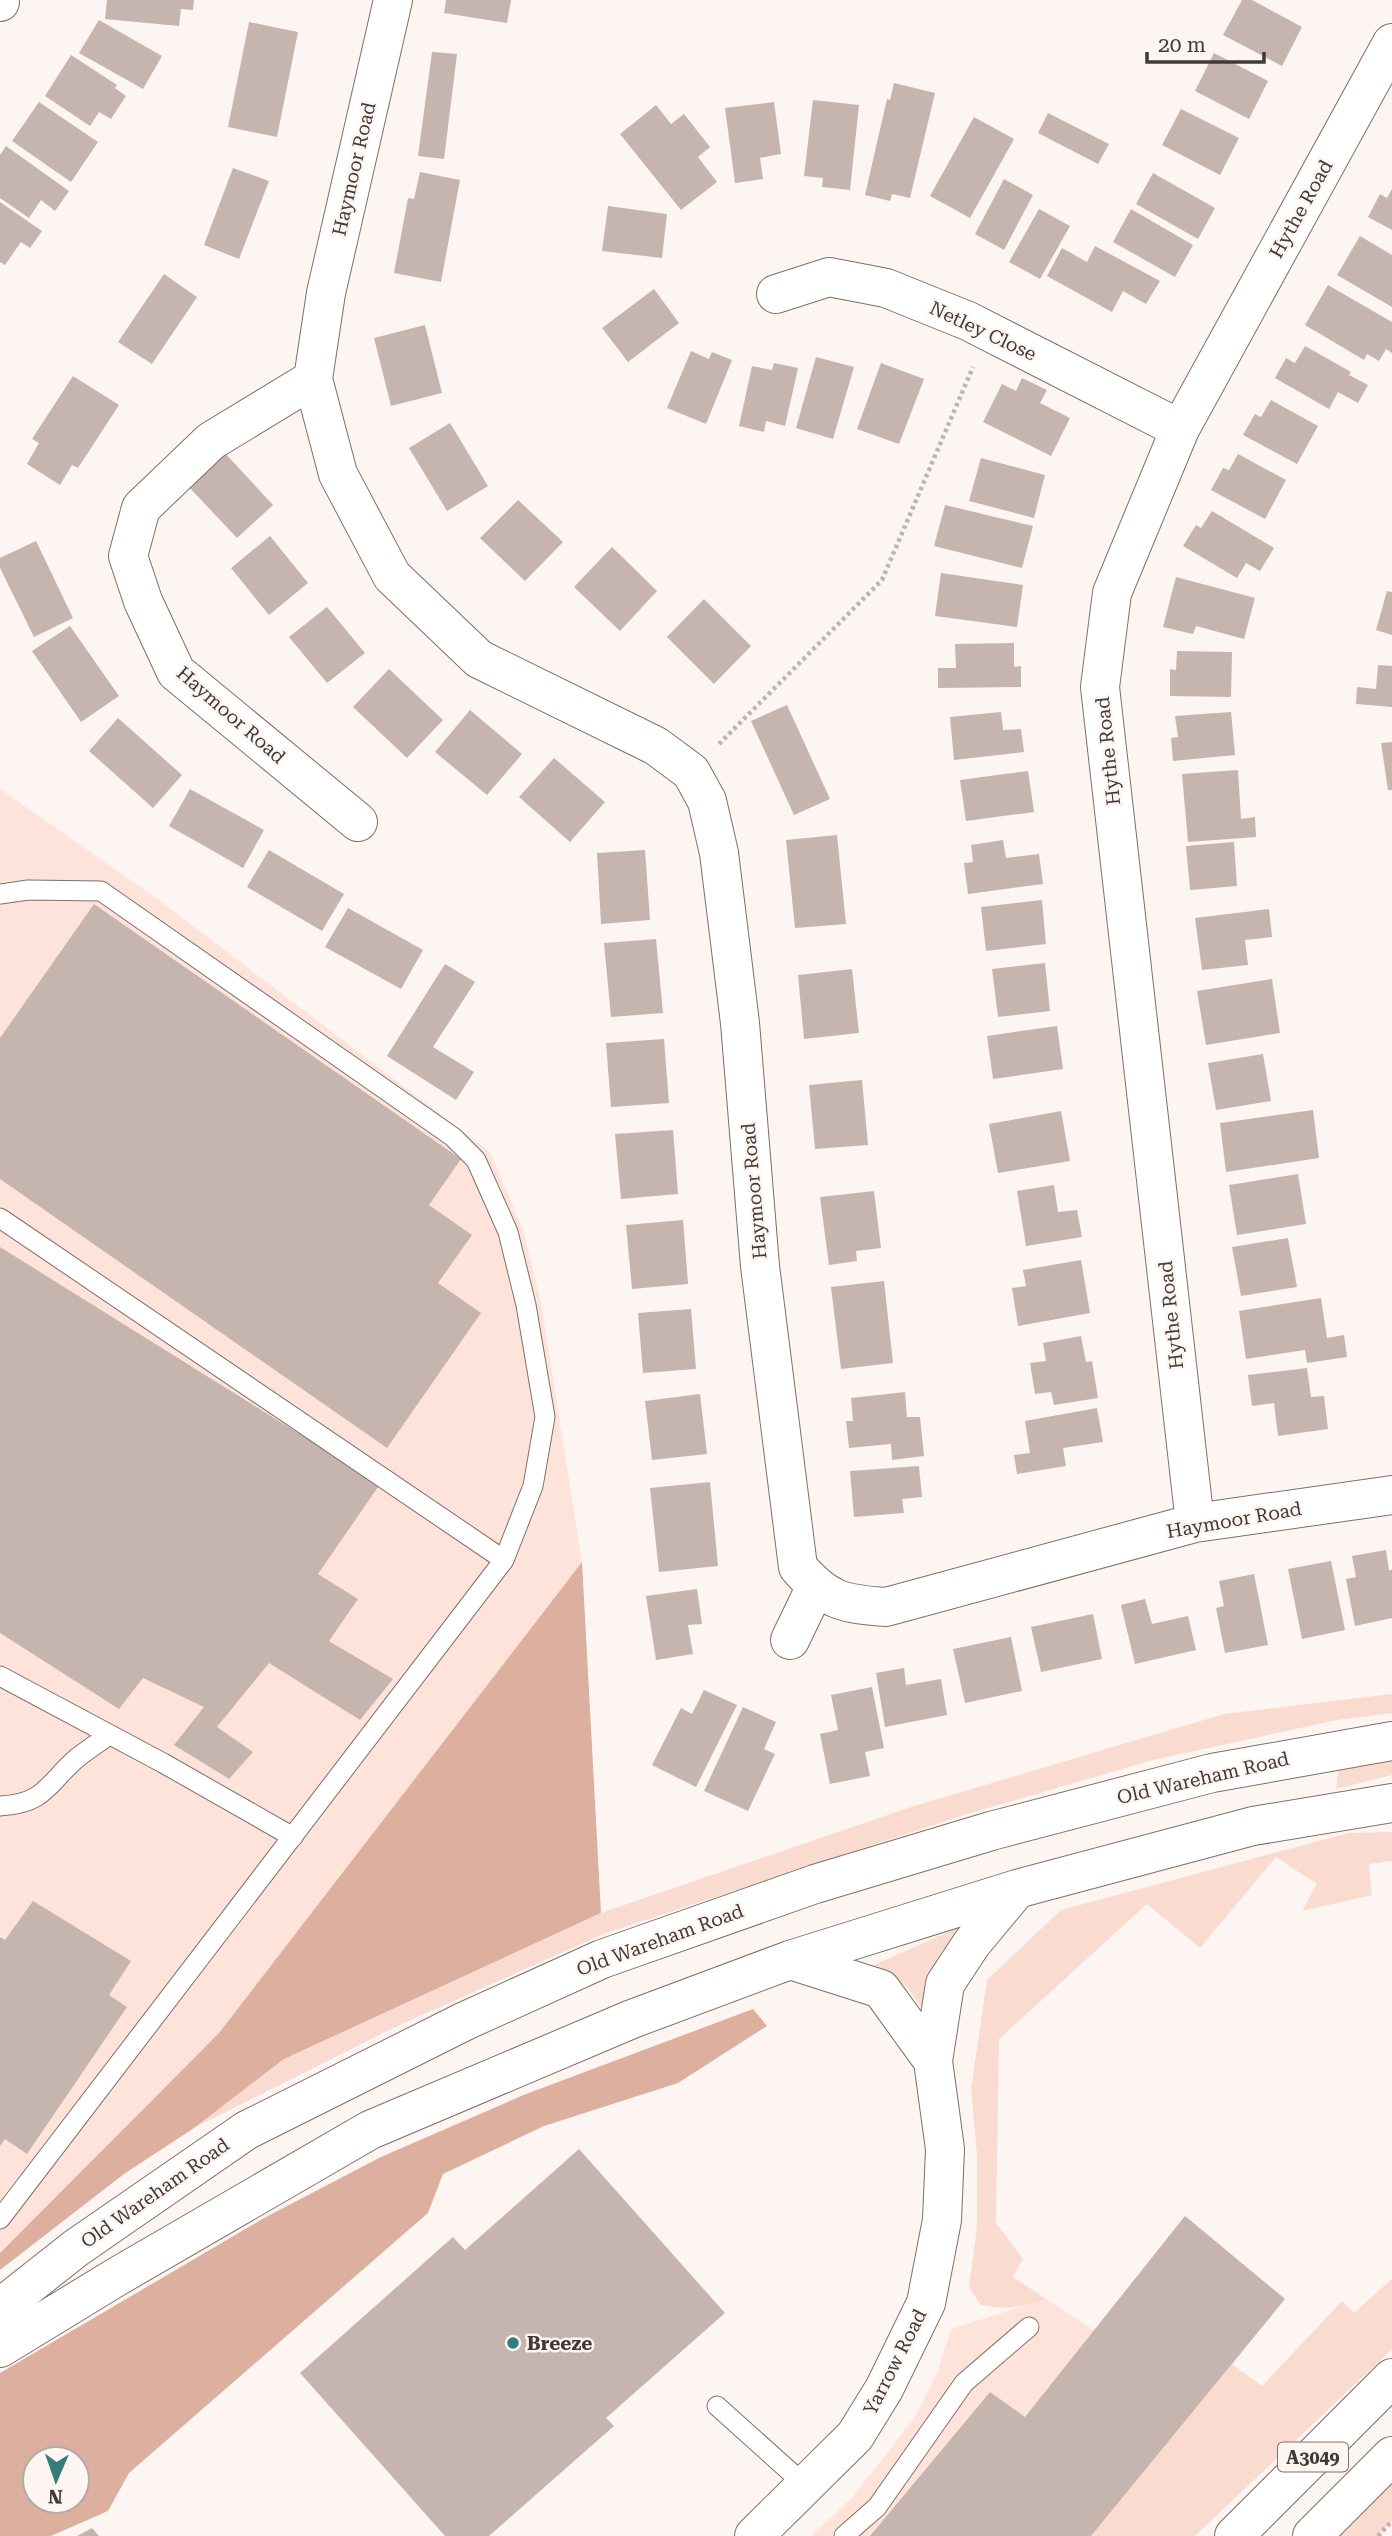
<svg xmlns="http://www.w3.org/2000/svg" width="1392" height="2536" font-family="'Roboto Serif',serif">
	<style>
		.built { fill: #fee3da }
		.green { fill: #fadbd0 }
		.forest { fill: #ddaf9e; fill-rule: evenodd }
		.building { fill: #c6b5af }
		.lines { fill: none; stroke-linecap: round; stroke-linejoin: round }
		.lane-casing { stroke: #7e6f69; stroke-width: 21 }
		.street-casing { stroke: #7e6f69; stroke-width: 40 }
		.secondary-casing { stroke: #7e6f69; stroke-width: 40 }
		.highway-casing { stroke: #7e6f69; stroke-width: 40 }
		.path { stroke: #bcb5b2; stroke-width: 4.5; stroke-dasharray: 3.5 3.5; stroke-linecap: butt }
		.lane { stroke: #fff; stroke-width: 19 }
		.street { stroke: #fff; stroke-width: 38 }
		.secondary { stroke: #fff; stroke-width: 38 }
		.highway { stroke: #fff; stroke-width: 38 }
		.poi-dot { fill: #347d79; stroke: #fcf5f2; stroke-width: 2.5 }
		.labels { text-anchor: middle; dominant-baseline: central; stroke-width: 5; stroke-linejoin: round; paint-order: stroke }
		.shield { fill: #fcf5f2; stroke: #797270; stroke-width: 2 }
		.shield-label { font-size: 18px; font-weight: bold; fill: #413a38 }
		.street-label { font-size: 19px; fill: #413a38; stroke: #fcf5f2 }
		.poi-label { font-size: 19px; font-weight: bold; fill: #413a38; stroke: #fcf5f2; text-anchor: start }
	</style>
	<rect width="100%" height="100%" fill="#fcf5f2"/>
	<path class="built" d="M0 789 152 895 490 1152 523 1230 541 1303 582 1562 219 2033 0 2253Z
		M1185 2216 1285 2299 1091 2536H811L852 2498 915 2417 938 2371 951 2329 1046 2299 1094 2330Z"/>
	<path class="green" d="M1392 1694V1713L1337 1720 1153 1760 961 1816 606 1933 393 2028 194 2128 284 2059 601 1913 911 1807 1224 1714Z
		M1392 1760V1775L1336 1789 1339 1768Z
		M1392 1832V1861L1369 1864 1372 1895 1302 1911 1317 1884 1276 1857 1200 1948 1147 1904 999 2039 996 2223 1023 2259 1013 2277 1046 2299C1023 2307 1006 2310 981 2305L969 2287 977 2227V2154L971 2089 987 1980 1061 1910 1349 1833Z
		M975 1920 939 1957 921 2007 908 1988 874 1965Z
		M1392 2279V2349L1195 2536H1091L1232 2364 1262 2386 1342 2301 1354 2313Z
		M1392 2456V2521L1378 2536H1312Z"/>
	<path class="forest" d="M582 1562 601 1913 284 2059 194 2128 124 2174 0 2270V2253L219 2033Z
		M753 2009 767 2026 678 2083 544 2126 443 2174 428 2213 129 2473 108 2511 51 2536H0V2373L266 2217 381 2157 526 2094ZM77 2459V2501H35V2459Z"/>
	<path class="building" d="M107 0H194L193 10 181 9 179 26 105 19Z
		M446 0H511L507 23 444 13Z
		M1242 0H1252L1302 27 1282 66 1223 35Z
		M99 20 162 56 143 89 79 53Z
		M249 22 298 32 277 137 228 127Z
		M432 52 457 54 444 159 418 156Z
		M1214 53 1268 81 1249 119 1195 91Z
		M71 55 117 85 115 88 126 96 111 119 99 112 90 126 45 96Z
		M894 83 935 93 910 198 892 194 890 201 865 195 887 99 890 100Z
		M813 100 859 105 850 190 822 187 823 178 804 176Z
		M39 102 98 142 71 182 12 141Z
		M774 102 781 154 760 158 763 179 735 183 725 108Z
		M656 105 671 124 684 114 710 147 698 157 717 182 681 210 620 134Z
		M1181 109 1239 138 1220 175 1162 145Z
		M1048 113 1109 144 1098 164 1038 133Z
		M974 117 1014 139 970 218 930 196Z
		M6 146 69 191 55 211 41 200 29 218 0 198V155Z
		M233 168 269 181 239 259 204 245Z
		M420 172 460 180 441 282 394 273 408 198 414 199Z
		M1153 173 1215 208 1198 239 1136 204Z
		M1004 179 1033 195 1004 250 975 234Z
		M1392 189V230L1368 217 1380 194 1387 198Z
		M0 202 42 231 30 248 21 242 5 265 0 262Z
		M608 206 667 214 662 258 602 251Z
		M1039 209 1070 226 1040 279 1009 262Z
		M1131 209 1193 245 1175 277 1113 242Z
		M1360 236 1392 255V307L1337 275Z
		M1095 246 1160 281 1146 304 1123 291 1112 312 1047 276 1062 248 1087 262Z
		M164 274 197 297 152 364 118 342Z
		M1328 285 1392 322V353L1386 349 1379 361 1367 354 1364 360 1305 325Z
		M654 289 679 323 628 362 602 328Z
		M425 325 442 393 391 406 374 338Z
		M1305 346 1351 372 1349 375 1368 385 1358 403 1338 392 1329 409 1275 378 1286 358 1295 363Z
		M691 351 709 359 712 352 732 360 706 424 667 408Z
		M816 357 854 367 833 439 796 428Z
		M774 363 798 368 785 426 766 421 764 432 739 426 752 366 772 370Z
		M881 363 924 379 899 444 857 429Z
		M73 376 119 405 78 468 72 465 60 485 27 464 39 443 32 439Z
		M1022 378 1047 390 1040 403 1070 418 1051 456 983 422 1002 384 1016 391Z
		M1271 400 1318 426 1297 464 1243 435 1255 414 1261 417Z
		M450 423 488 486 447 511 409 448Z
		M224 452 273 505 237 538 188 486Z
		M1238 454 1286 480 1265 519 1211 490 1223 468 1229 470Z
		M981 458 1045 475 1034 518 969 501Z
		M518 500 563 542 525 581 480 538Z
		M945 505 1033 526 1022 568 934 546Z
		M1212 511 1274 548 1260 571 1246 563 1237 578 1183 546 1196 525 1201 528Z
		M270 536 308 583 269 615 231 568Z
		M36 541 73 618 34 637 0 568V558Z
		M612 547 657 591 620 631 574 587Z
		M941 573 1023 585 1017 627 935 616Z
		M1176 577 1255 598 1244 639 1196 626 1193 634 1163 627Z
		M1387 591 1392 592V635L1376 630Z
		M704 599 751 646 714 684 667 637Z
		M327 607 365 653 327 683 289 637Z
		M70 626 119 696 81 722 32 651Z
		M1014 643V667L1021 666V687L938 688V668H956L955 644Z
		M1177 651 1232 652 1231 697 1170 696V669L1176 670Z
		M1378 665 1392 666V707L1356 704 1357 687 1376 689Z
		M389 669 443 720 407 758 353 707Z
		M787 705 830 799 794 815 751 721Z
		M470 710 522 754 487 795 435 752Z
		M1001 712 1003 730 1021 729 1024 752 954 760 950 717Z
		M1231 712 1235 755 1173 761 1171 738 1178 737 1175 716Z
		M118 718 182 775 153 808 89 751Z
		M1392 742V790H1388L1381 743Z
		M554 758 605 802 570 842 519 797Z
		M1238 770 1241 819 1255 817 1256 837 1188 842 1182 774Z
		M1028 771 1034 812 966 821 960 780Z
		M190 789 264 830 243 868 169 826Z
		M837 835 846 924 795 928 786 840Z
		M1003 840 1006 858 1039 854 1043 884 968 894 964 863 973 862 971 845Z
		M1234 842 1237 886 1190 890 1186 846Z
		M269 850 344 894 322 931 247 887Z
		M645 850 650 920 601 924 597 853Z
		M1042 900 1046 944 986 951 981 907Z
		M94 904 461 1159 429 1205 472 1235 438 1283 481 1313 387 1448 0 1179V1038Z
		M348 908 423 950 401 989 325 947Z
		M1269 909 1272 937 1245 940 1248 965 1202 970 1195 918Z
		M656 939 663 1013 611 1017 604 943Z
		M1045 963 1050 1011 998 1017 992 969Z
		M445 964 475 982 433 1047 474 1072 456 1100 387 1056Z
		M852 969 859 1033 804 1039 798 975Z
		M1272 979 1280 1033 1206 1045 1197 991Z
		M1057 1026 1063 1069 993 1079 987 1036Z
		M664 1039 669 1103 611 1107 606 1043Z
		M1263 1054 1271 1101 1216 1110 1208 1063Z
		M862 1080 868 1145 815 1149 809 1085Z
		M1313 1110 1319 1158 1226 1172 1220 1123Z
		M1061 1111 1070 1161 998 1173 989 1124Z
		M673 1130 678 1194 621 1199 615 1134Z
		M1298 1174 1306 1224 1237 1235 1229 1185Z
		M1054 1185 1058 1212 1077 1210 1082 1237 1026 1246 1017 1191Z
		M874 1191 881 1248 856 1251 857 1261 829 1265 820 1197Z
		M683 1220 688 1284 632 1289 626 1225Z
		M1288 1238 1297 1287 1241 1296 1232 1247Z
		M0 1247 380 1484 318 1574 358 1599 329 1641 393 1679 360 1720 269 1663 217 1727 253 1752 229 1779 174 1745 204 1707 143 1678 119 1709 0 1633Z
		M1081 1260 1090 1313 1018 1326 1012 1288 1026 1286 1023 1270Z
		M884 1281 893 1363 841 1369 831 1287Z
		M1321 1298 1327 1338 1344 1335 1347 1357 1307 1363 1305 1350 1246 1359 1239 1311Z
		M691 1309 696 1369 643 1373 638 1313Z
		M1081 1336 1086 1362 1092 1361 1098 1398 1054 1405 1051 1392 1035 1394 1030 1363 1046 1361 1043 1343Z
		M1307 1368 1311 1397 1324 1396 1328 1429 1278 1436 1274 1403 1252 1406 1248 1375Z
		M905 1392 907 1417H920L924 1456 892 1460 891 1444 849 1448 846 1421H853L851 1398Z
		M700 1394 707 1454 652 1460 645 1401Z
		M1097 1408 1103 1442 1063 1448 1066 1466 1017 1474 1014 1455 1030 1453 1025 1421Z
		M919 1466 922 1497 902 1499 904 1513 854 1517 850 1471Z
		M710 1482 718 1566 659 1572 650 1488Z
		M1386 1550 1389 1570H1392V1618L1355 1626 1346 1579 1356 1577 1352 1556Z
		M1331 1561 1345 1630 1302 1639 1288 1569Z
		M1254 1574 1268 1645 1225 1653 1216 1608 1224 1606 1219 1581Z
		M697 1589 702 1624 688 1625 693 1654 656 1660 646 1596Z
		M1145 1599 1152 1624 1188 1616 1196 1650 1135 1664 1121 1605Z
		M1093 1614 1102 1659 1041 1672 1031 1627Z
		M1011 1637 1022 1691 965 1703 953 1649Z
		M904 1668 906 1685 941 1679 947 1715 885 1727 876 1673Z
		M872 1687 884 1748 865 1752 870 1776 830 1784 820 1734 838 1730 831 1695Z
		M704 1690 737 1705 696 1787 652 1765 681 1708 692 1714Z
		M743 1707 776 1722 764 1749 775 1754 748 1811 704 1791Z
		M33 1901 131 1961 109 1995 127 2007 27 2154 5 2139 0 2146V1937L5 1940Z
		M579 2149 725 2313 606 2418 614 2426 489 2536H445L300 2373 453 2237 465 2250Z
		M1185 2216 1285 2299 1091 2536H870L990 2392 1025 2417Z
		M92 2528 99 2536H77Z"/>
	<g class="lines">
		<defs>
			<path id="lane" d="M0 894 28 890 101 891 453 1137 476 1160 508 1232 526 1305 545 1417 533 1486 504 1560
				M0 1218 504 1560 0 2219
				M0 1676 163 1763 293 1837
				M0 1806C45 1804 47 1784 77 1758 87 1750 98 1743 109 1735
				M717 2406 806 2486
				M844 2536 877 2507 964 2383 1029 2327"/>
			<path id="street" d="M393 0 326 293 313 379 338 474 392 576 479 659 656 746 691 772 707 801 719 853 740 1023 760 1266 798 1567C827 1601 843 1604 886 1607L1195 1523 1392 1495
				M0 2V0
				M776 294 829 277 886 288 968 321 1180 429
				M313 379 211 441 141 508 128 556 143 601 176 672 358 822
				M1195 1523 1100 687 1112 593 1180 429 1392 43
				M790 1640 815 1588"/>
			<path id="secondary" d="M790 1960 881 1989 933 2061
				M0 2308 76 2248 247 2130 465 2021 602 1959 815 1884 991 1831 1212 1773 1392 1741
				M0 2348 118 2276 370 2130 632 2019 790 1960 1017 1889 1253 1826 1392 1803
				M754 2536 855 2436 884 2389 926 2303 942 2220 945 2149 933 2061 945 1984 972 1943 1017 1889"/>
			<path id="highway" d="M1234 2536 1392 2378
				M1312 2536 1392 2456"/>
		</defs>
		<use href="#lane" class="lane-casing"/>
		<use href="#street" class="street-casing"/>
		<use href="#secondary" class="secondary-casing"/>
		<use href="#highway" class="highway-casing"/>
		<path class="path" d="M719 744 882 580 973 367
			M1378 2536 1392 2521"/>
		<use href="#lane" class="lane"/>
		<use href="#street" class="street"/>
		<use href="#secondary" class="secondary"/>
		<use href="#highway" class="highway"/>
	</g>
	<circle class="poi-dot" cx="513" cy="2343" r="7"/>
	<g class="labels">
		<rect class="shield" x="1278" y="2442.5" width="70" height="29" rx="5"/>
		<g class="shield-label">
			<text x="1313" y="2457">A3049</text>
		</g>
		<g class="street-label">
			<text transform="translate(354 169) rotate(-77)">Haymoor Road</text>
			<text transform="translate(1301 209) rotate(-61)">Hythe Road</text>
			<text transform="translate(983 331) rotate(25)">Netley Close</text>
			<text transform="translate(231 715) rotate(41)">Haymoor Road</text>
			<text transform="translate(1108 751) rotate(-96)">Hythe Road</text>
			<text transform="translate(754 1191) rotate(-95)">Haymoor Road</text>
			<text transform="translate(1171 1315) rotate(-96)">Hythe Road</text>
			<text transform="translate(1234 1520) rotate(-10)">Haymoor Road</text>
			<text transform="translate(1203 1778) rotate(-13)">Old Wareham Road</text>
			<text transform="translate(660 1940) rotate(-20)">Old Wareham Road</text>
			<text transform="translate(155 2193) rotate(-35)">Old Wareham Road</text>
			<text transform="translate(895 2362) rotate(-63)">Yarrow Road</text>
		</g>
		<g class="poi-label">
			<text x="527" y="2343">Breeze</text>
		</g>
	</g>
	<g transform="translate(56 2480) rotate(182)"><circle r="33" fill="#fcf5f2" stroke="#b1aaa8" stroke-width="2"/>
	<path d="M0-5L12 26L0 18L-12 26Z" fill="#347d79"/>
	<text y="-10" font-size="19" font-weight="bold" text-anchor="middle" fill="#413a38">N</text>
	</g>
	<path d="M1147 52v10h117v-10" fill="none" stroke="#413a38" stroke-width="3.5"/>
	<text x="1158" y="52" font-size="21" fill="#413a38" stroke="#fcf5f2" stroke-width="5" paint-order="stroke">20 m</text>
</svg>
